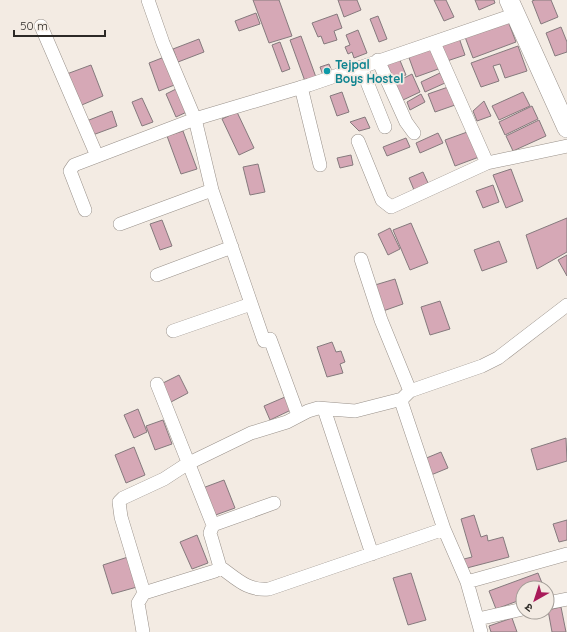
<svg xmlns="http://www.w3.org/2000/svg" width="567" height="632" font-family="Quicksand,'Noto Sans Devanagari',sans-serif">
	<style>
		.building { fill: #d6a8b6; stroke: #857a7d }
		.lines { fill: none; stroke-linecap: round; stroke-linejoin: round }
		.street-casing { stroke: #99918a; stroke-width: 14 }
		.secondary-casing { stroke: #99918a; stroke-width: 20 }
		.street { stroke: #fff; stroke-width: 13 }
		.secondary { stroke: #fff; stroke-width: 19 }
		.culture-dot { fill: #0f9aa8; stroke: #f3ebe3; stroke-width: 1.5 }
		.labels { text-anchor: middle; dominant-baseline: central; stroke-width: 3.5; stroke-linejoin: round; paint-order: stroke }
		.culture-label { font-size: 12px; font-weight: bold; fill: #0d838f; stroke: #f3ebe3; text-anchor: start }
	</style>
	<rect width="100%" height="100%" fill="#f3ebe3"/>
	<path class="building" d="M253 0H279L292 36 269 43Z
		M338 0H357L361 10 344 17Z
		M434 0H446L454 17 444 21Z
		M475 0H494L495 3 479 10Z
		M535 0H551L558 17 541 24 532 1Z
		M256 13 260 24 239 31 235 21Z
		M337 14 342 28 334 31 337 40 324 44 321 36 318 37 312 23Z
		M378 16 387 39 379 42 370 19Z
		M508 21 516 42 473 58 465 37Z
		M561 27 567 42V52L555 56 546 33Z
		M358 30 367 53 354 58 352 52 348 54 345 47 350 45 346 35Z
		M458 35 465 55 444 62 439 45Z
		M301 36 317 80 306 84 290 40Z
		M199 39 204 52 178 62 173 49Z
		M280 42 290 69 282 72 272 45Z
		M433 46 441 68 416 77 408 55Z
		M518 46 527 71 505 78 500 64 493 66 499 81 481 87 471 63Z
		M167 56 177 84 159 91 149 63Z
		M399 58 406 75 393 78 385 62Z
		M329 64 333 74 324 78 320 67Z
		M91 65 103 96 77 107 64 75Z
		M440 73 445 83 425 92 421 82Z
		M412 74 420 92 403 100 394 83Z
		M451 86 458 104 435 112 428 94Z
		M180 87 191 110 176 117 166 94Z
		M342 92 349 112 337 116 330 96Z
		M523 92 530 106 499 120 492 106Z
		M421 94 425 102 410 110 407 102Z
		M142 98 153 122 142 126 132 102Z
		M484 101 491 116 477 121 473 111Z
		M532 106 538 119 505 135 499 122Z
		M112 111 117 126 90 136 84 122Z
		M237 112 254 148 239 155 222 119Z
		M365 117 370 128 359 131 350 122Z
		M539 120 546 136 513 151 506 136Z
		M183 131 197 169 181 174 167 136Z
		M470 131 479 157 455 166 445 140Z
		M438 133 443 143 420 153 416 143Z
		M406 138 410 147 387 156 383 147Z
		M351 155 353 165 340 168 337 158Z
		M258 164 265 192 250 195 243 167Z
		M511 169 523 201 506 208 493 175Z
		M423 172 428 183 414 190 409 178Z
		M493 185 499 202 483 208 476 191Z
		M567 218V252L537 269 526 235Z
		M162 220 172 246 160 250 150 224Z
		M411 223 428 263 410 270 393 230Z
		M390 228 400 249 388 255 378 234Z
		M499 241 507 262 482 271 474 250Z
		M567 255V276L558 260Z
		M395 279 403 304 383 311 375 285Z
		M440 301 450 329 430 335 421 307Z
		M332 342 336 352 341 351 345 362 340 364 343 373 327 377 317 347Z
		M179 375 188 393 171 402 161 384Z
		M285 397 291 410 270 420 264 406Z
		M138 409 147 432 134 438 124 415Z
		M163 420 172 444 155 450 146 426Z
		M566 438 567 461 537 470 531 449Z
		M134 447 145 475 126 483 115 455Z
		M441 452 448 468 431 475 424 459Z
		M224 480 235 508 210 517 200 489Z
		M474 515 481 537 487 535 488 541 503 537 509 557 463 569 460 560 472 557 461 519Z
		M567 520V540L559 542 553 524Z
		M197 535 208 563 192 569 180 542Z
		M128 557 137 587 112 594 103 565Z
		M411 573 426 620 408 625 393 578Z
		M538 573 544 588H523V599L496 609 489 591Z
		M561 607 566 632H552L548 610Z
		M512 618 517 632H491L489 626Z"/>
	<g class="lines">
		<defs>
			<path id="street" d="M148 0 163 43 195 119 212 190 264 341
				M41 26 97 156
				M434 43 487 163
				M378 60 406 122 414 133
				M361 67 385 127
				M301 87 320 165
				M358 141 382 200 391 207 487 163 567 146
				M85 210 70 171 74 165 195 119 309 85 516 14
				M120 224 212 190
				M361 259 381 320 410 391
				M157 275 232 247
				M173 331 251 304
				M270 339 298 415
				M157 384 213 525
				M324 409 372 554
				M220 567C237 579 247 591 269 589L444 529
				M467 582 567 554
				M144 593 121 517 119 502 123 498 164 479 187 464 251 433 287 422 308 411 318 408 355 411 402 399
				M547 603 567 599
				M478 619 523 609
				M143 632 138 603 144 593 215 571 220 567 210 533 213 525 274 503
				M481 632 467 582 444 529 402 404V399L410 391 482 366 498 358 567 305"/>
			<path id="secondary" d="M509 0 567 128"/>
		</defs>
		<use href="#street" class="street-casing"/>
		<use href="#secondary" class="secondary-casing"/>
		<use href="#street" class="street"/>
		<use href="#secondary" class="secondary"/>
	</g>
	<circle class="culture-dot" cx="327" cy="71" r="4"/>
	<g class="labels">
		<g class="culture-label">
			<text x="335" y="64">Tejpal<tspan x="335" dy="14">Boys Hostel</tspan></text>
		</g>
	</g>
	<g transform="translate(535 600) rotate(219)"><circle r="19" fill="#f3ebe3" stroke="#a39d97"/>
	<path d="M0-3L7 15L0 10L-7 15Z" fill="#a91b5a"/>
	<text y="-6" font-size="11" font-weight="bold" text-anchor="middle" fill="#2c2926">उ</text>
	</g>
	<path d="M14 30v6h91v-6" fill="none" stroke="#2c2926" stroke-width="2"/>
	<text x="20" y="30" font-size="12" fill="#2c2926" stroke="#f3ebe3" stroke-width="3" paint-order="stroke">50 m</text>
</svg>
